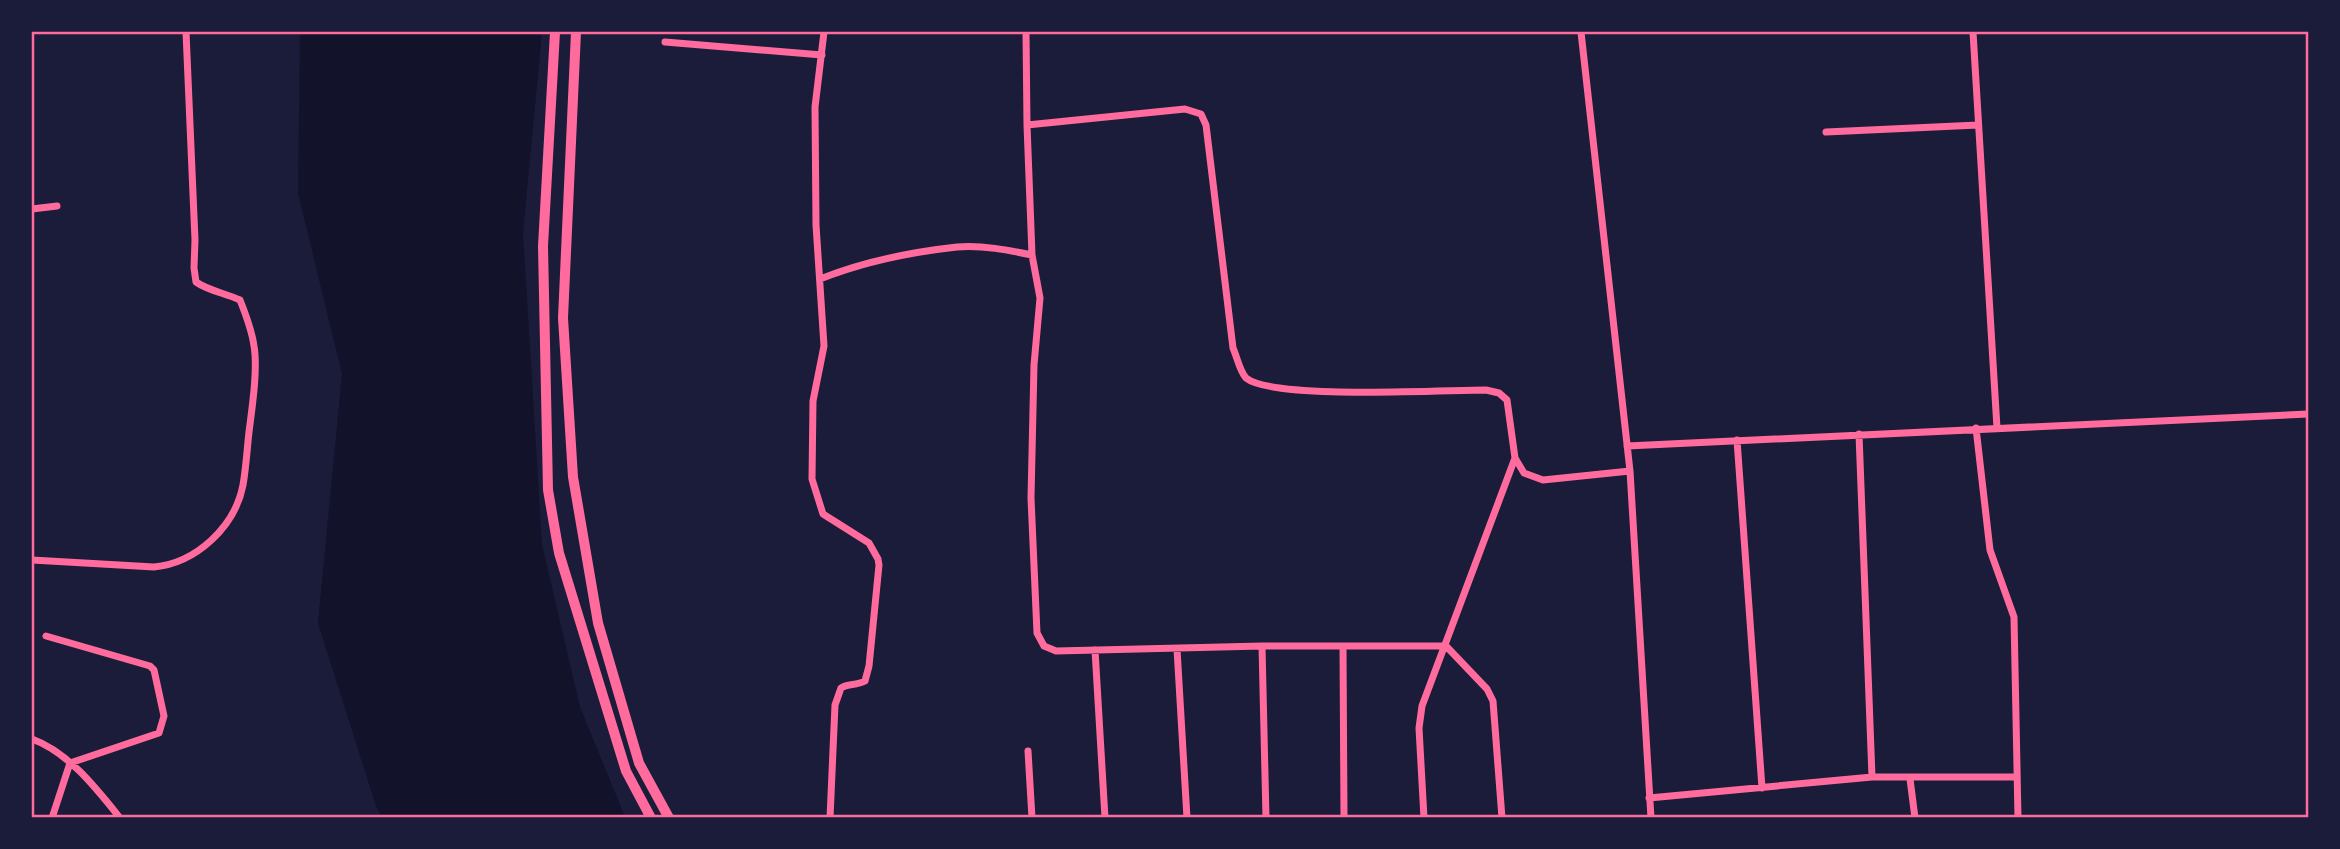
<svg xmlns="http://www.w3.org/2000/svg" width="2340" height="849" font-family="'Titillium Web',sans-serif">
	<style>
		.water { fill: #12122b }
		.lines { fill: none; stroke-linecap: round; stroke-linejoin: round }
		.minor { stroke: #ff6b9d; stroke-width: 7 }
		.tertiary { stroke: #ff6b9d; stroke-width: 10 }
		.neatline { fill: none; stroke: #ff6b9d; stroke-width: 2.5 }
	</style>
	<rect width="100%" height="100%" fill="#1b1b3a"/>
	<path class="water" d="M300 32H542L523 233 542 545 580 707 625 817 382 818 376 806 318 623 342 374 298 193Z"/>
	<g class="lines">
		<path class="minor" d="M824 32 815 107 816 225 824 346 813 401 812 479 823 514 869 543 878 559 879 565 869 666 865 681C856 686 848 683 841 688L835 705 830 818
			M1026 32 1027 125 1032 255 1040 298 1034 365 1031 498 1037 633 1044 646 1056 651 1262 646H1446L1487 689 1493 701 1502 818
			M1581 32 1630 471 1651 818
			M1973 32 1997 428
			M665 42 822 55
			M1027 125 1185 109 1201 114 1206 125 1233 348C1237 357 1240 372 1246 378 1273 400 1443 390 1486 390L1499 393 1507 400 1515 458 1524 473 1543 480 1630 471
			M1826 132 1978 125
			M32 209 57 206
			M820 279C863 262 911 252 957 247 982 245 1008 250 1032 255
			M1976 428 1990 550 2014 617 2018 818
			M1859 434 1872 777
			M1737 440 1762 788
			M1627 446 2308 414
			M32 560 154 567C196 563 235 527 243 485 246 468 247 450 249 432 252 408 258 369 254 346 252 331 246 315 240 300 225 293 209 291 196 282L194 268 195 240 186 32
			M46 636 150 666 154 670 164 716 159 733 70 763 52 818
			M1262 646 1266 818
			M1343 646 1344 818
			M1177 649 1187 818
			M1095 650 1105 818
			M32 739C68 752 96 788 120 818
			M1028 751 1032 818
			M1910 779 1915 818
			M1649 798 1872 777H2017
			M1424 818 1419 728 1422 706 1515 458"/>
		<path class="tertiary" d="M555 32 543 246 548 490 559 553 626 771 651 818
			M576 32 563 318 573 477 598 623 639 763 669 818"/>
	</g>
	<rect width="2340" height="849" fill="none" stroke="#1b1b3a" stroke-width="66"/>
	<rect x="33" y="33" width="2274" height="783" class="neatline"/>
</svg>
